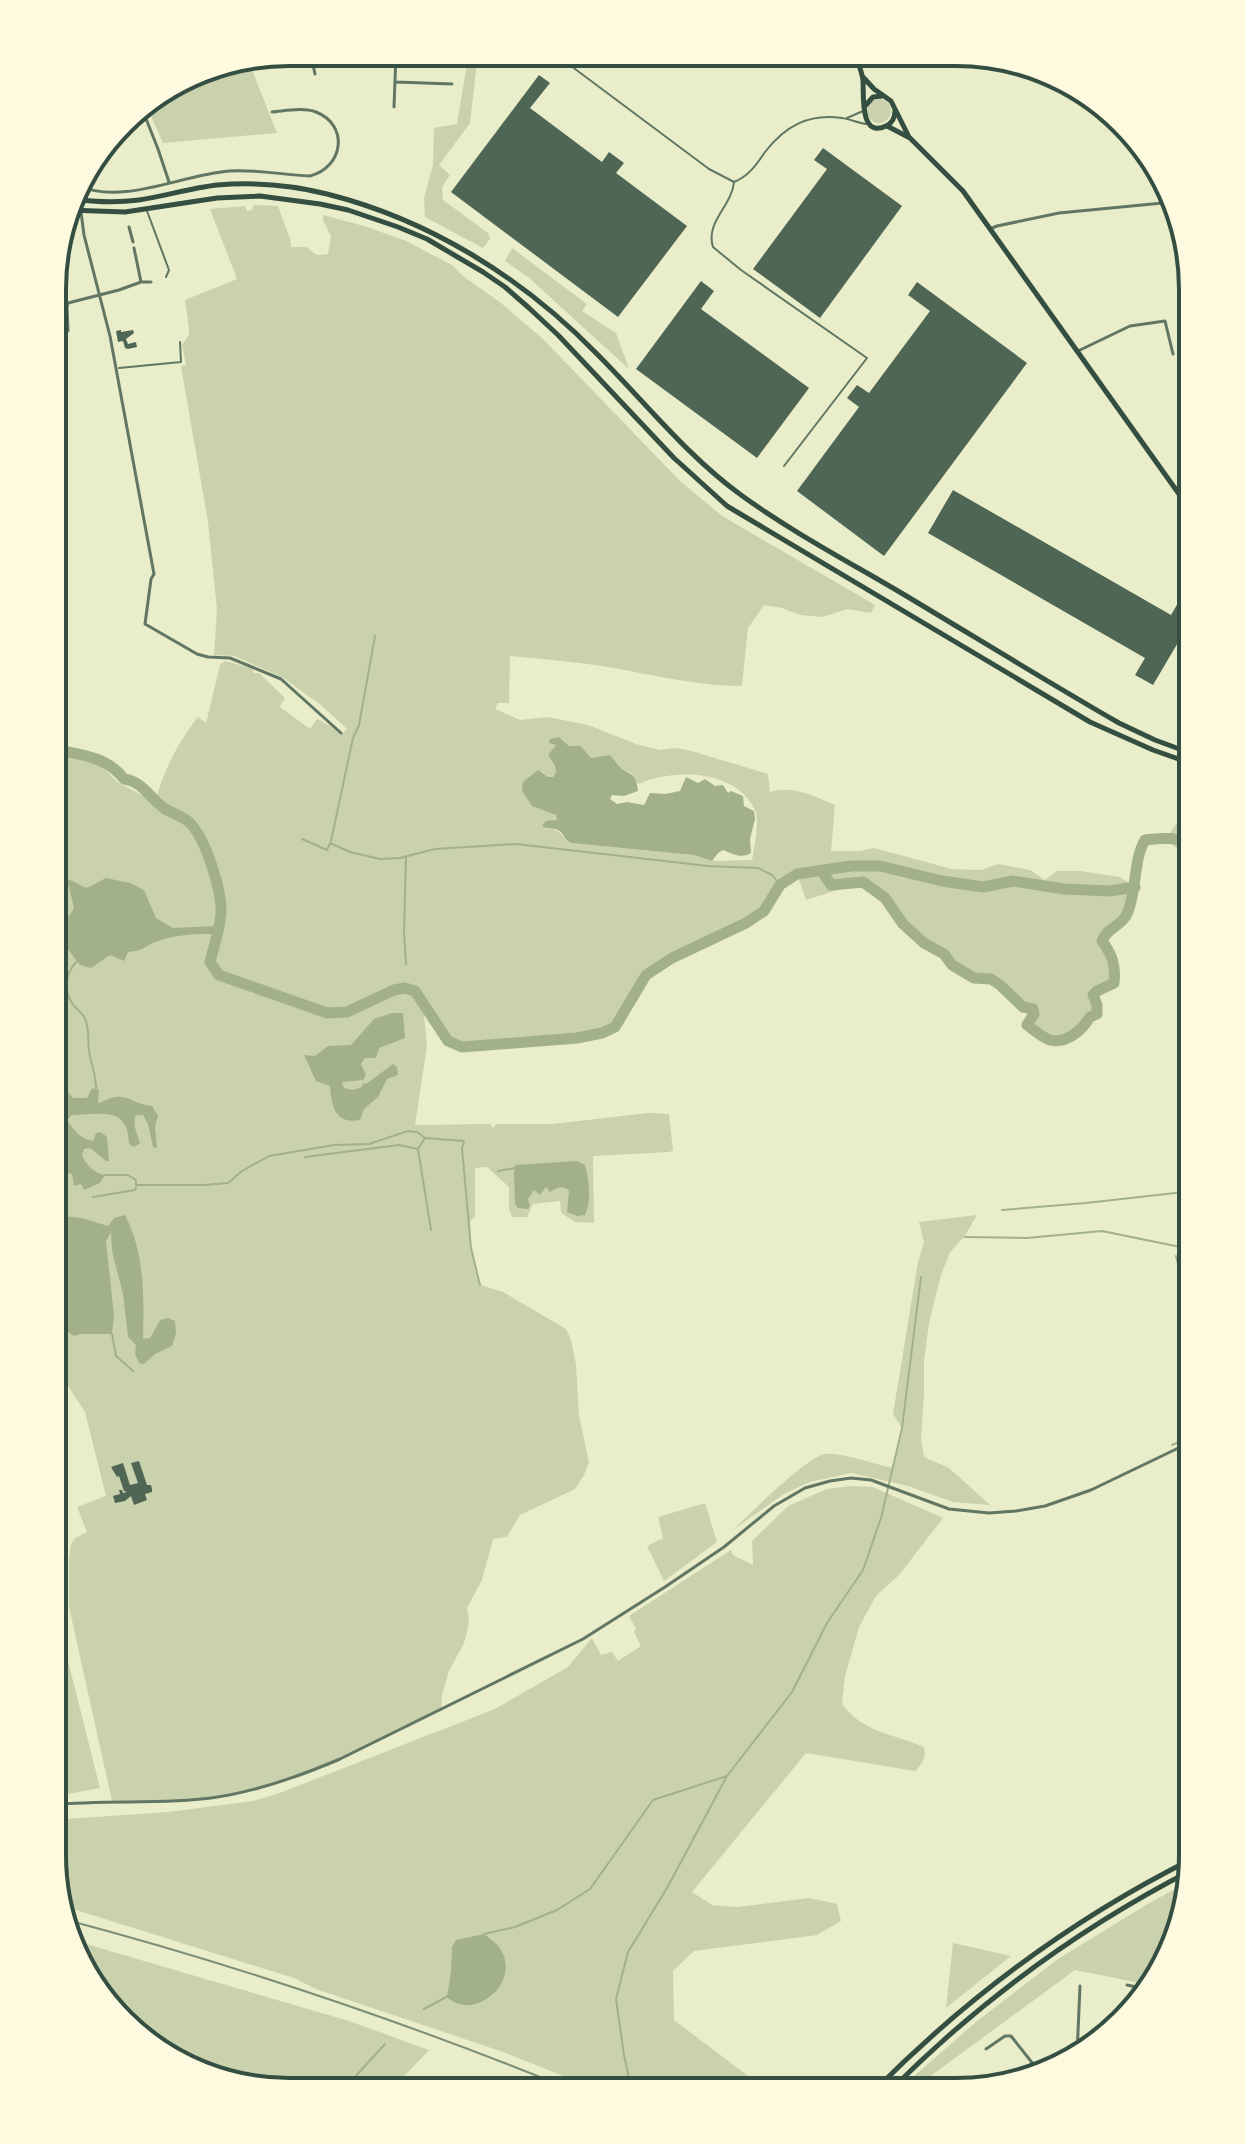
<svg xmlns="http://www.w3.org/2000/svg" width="1245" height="2144" font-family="'DejaVu Sans',sans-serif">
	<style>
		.green { fill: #cad2ad; fill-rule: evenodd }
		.water { fill: #a3b18a }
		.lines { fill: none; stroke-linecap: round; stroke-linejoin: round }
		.stream { stroke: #a3b18a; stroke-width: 2 }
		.river { stroke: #a3b18a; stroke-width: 11 }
		.building { fill: #4f6655 }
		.service { stroke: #617663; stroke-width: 2 }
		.minor { stroke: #617663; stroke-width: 3 }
		.trunk { stroke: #344e41; stroke-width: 5 }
		.rail { stroke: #7c8e77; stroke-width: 2 }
		.rim { fill: none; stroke: #344e41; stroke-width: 4 }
	</style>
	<rect width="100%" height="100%" fill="#e9edc9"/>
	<path class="green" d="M469 53H478L470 123 439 165 450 175 442 187 443 200 488 233 490 239 483 248 425 217 424 198 433 165 434 128 457 124Z
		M248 60 277 133 163 143 145 103 198 70Z
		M867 111a12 12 0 1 1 24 0a12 12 0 1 1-24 0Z
		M254 205 278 206 290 239 291 247H306L317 255 328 254 331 236 323 220V215L364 226 404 240 452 265 463 276 501 303 544 340 680 481 722 516 875 605 871 613 848 609 822 617 800 615 782 608 764 605 748 628 742 686C697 686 653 675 608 667 576 662 543 659 510 656L509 703H498L495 709 520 720 548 717 588 725 636 744 660 750 675 748 688 750 768 774 770 792C791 785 815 796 835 805L831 851H860L874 848 952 869 981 870 998 864 1030 870 1045 880 1057 871H1080L1120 877 1135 887C1132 898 1130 916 1121 924 1112 932 1107 927 1102 941 1112 954 1116 966 1114 983L1097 991 1093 995 1097 1005V1014C1089 1017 1089 1020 1083 1026 1060 1050 1050 1041 1027 1025L1034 1014 1033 1009 1023 1007 1000 985 991 979 974 978 952 965 944 954 924 943 903 924 885 898 863 882 806 900 797 874 783 882 764 911 746 923 672 958 646 975 615 1027 602 1033 577 1038 462 1047 448 1041 423 1003 427 1046 415 1125 490 1124 493 1128 496 1124H553L648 1113 669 1114 673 1150 670 1152 593 1156 594 1223 575 1222 561 1213 560 1201 533 1204 527 1217H512L509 1208V1187L487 1167 475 1168V1217L470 1221 471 1248 480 1285 503 1292 566 1329 571 1340 576 1364 579 1416 589 1462 584 1475 575 1489 520 1515 507 1537 493 1539 482 1580 467 1608 469 1621 467 1632 464 1643 449 1671 442 1695 441 1709C375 1741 309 1781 235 1794 195 1801 153 1801 112 1801L69 1607V1559L71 1544 75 1538 87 1532 77 1507 106 1496 85 1412 60 1374 53 1378V752L101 765 117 782 155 802C164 770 177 744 198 717L206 723 220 665 225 661 252 668 254 673H259L285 698 280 707 310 729 317 719 343 733 347 729 321 705 282 677 234 656 214 655 217 609 208 522 181 366 186 365 182 345 189 334V329L185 300 237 279 210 209 245 206 247 211 252 210ZM562 739 569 746H581L591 758 610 755 620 767 632 774 638 784C674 768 736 769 755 810 760 820 754 848 752 860L711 861 693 855 571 843C559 836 563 829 546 829L557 820 556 815 523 782 542 772 548 777H553L557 773 555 766 548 755 556 745 554 744Z
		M512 248 587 304 582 311 616 333 629 369 528 277 505 261Z
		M1178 821 1193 830V859L1175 847 1167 837Z
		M977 1215 965 1236 950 1252 941 1275 929 1323 924 1361V1395L921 1439 924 1457 949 1468 990 1505 953 1502 908 1486 851 1473 810 1482 784 1494 733 1530C749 1515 806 1457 825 1454 840 1452 877 1465 893 1468L902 1428 893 1414 918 1262 924 1242 919 1222Z
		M850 1486 873 1487 943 1518 900 1574 876 1596 859 1627 845 1676 842 1704C862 1732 894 1734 924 1747 926 1758 923 1763 915 1771L806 1753 692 1892 712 1905 737 1907 809 1898 837 1904 841 1921 817 1935 694 1951 673 1971 674 2020 768 2091H601L503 2052 316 1989 294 1978 60 1905 52 1855V1820L168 1812 253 1801 277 1794 495 1709 568 1667 592 1638 601 1655 612 1652 618 1661 641 1646 634 1632 636 1629 629 1616 731 1550 733 1555 753 1565 752 1541 788 1506 827 1489Z
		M705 1503 717 1542 664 1581 647 1546 663 1538 658 1517Z
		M52 1597 100 1788 52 1797Z
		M1188 1882 1150 1985 1075 1970 921 2083 912 2078 976 2022 1058 1959 1146 1905Z
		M69 1939 349 2021 429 2050 391 2090H257L133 2034Z
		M953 1943 1011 1956 946 2008Z"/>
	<path class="water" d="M559 737 569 746H581L591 758 610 755C613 759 616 762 619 766 630 777 636 770 638 791L624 796 612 795 610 799 617 804 627 802 644 805 650 793 665 794 680 791 686 777 698 783 705 779 715 786 723 785 728 793 731 791 743 796 744 806 754 811 755 819 750 839 751 853C741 859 733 854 723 850L718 853 712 861 693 855 571 843C565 840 565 837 561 832 556 827 548 830 542 826L546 821 557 820 556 815 532 806 522 791 523 782 538 770 548 777H553L556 773 555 766 548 755 556 745 549 743 550 739Z
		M106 878 130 883 144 890 156 918 173 928 218 926 217 934C197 934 177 934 158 941 143 946 147 950 128 952L124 961 110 955 91 968 80 965 56 934 58 925 69 916 74 908 67 879C93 889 79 892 106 878Z
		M392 1013H403L405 1038 379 1048 376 1058H365L361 1064 366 1075 363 1080 342 1082 344 1088 353 1090 362 1087 363 1083 366 1084 393 1064 397 1067 398 1075 387 1079 378 1097 364 1109 360 1120C335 1125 331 1105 330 1086L316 1081 304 1055 315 1056 328 1046 351 1045 374 1019Z
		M57 1085 64 1087 73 1098H87L92 1088 99 1090 98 1102 100 1103C126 1088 129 1104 152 1106L158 1116 155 1126 157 1148 153 1147 148 1124 143 1115H136C132 1125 137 1133 140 1143L134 1147 129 1144C128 1105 100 1115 72 1115L67 1120 63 1115 53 1116V1087Z
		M68 1122C76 1132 79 1138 93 1141L96 1133 101 1132 107 1137 109 1161H106L90 1148 84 1149 82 1155C86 1165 94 1173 105 1175L100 1183 84 1190 81 1184 74 1186 72 1174 53 1170V1141L59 1145 66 1141 65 1129Z
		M577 1161 585 1165C589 1180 592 1200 585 1215L577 1216 567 1212 569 1191C563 1185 557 1188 550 1192L546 1187 540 1195 534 1190 528 1199 530 1206 528 1209 518 1208 515 1204 514 1174 515 1165Z
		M53 1215 82 1218 108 1226 114 1218 125 1215C145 1254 144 1296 143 1339L150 1338 160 1320 168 1318 175 1321 176 1333 172 1346 155 1354 144 1364 139 1363 135 1354 136 1345 128 1337 123 1294 112 1251 111 1232 106 1241 114 1315 112 1334H81L74 1336 68 1332 61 1335 54 1333 53 1253 60 1256 63 1253 62 1248 55 1245 53 1248Z
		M484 1934C489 1938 495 1942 499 1947 524 1981 474 2023 447 1997L451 1971 452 1947 456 1940Z"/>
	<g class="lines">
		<path class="stream" d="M302 839 327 850 330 843 350 852 380 859 400 858 435 849 516 844 708 866 758 868 772 875 780 885
			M331 841 353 738 359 725 375 636
			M77 961C65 973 63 992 74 1006 80 1012 86 1016 87 1026 89 1034 88 1043 89 1051 91 1064 96 1075 96 1088
			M406 964 404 932 406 857
			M425 1138 418 1149 431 1230
			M305 1157 399 1145 418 1149
			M498 1171 515 1168
			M105 1175H128L136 1180V1185H204L228 1183 242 1171 269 1156 334 1145 369 1144 408 1131 417 1132 425 1138 464 1141 462 1148 471 1248 480 1285
			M93 1197 135 1190 136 1187
			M1002 1210 1086 1203 1193 1191
			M965 1237 1027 1238 1102 1231 1190 1249
			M1176 1256 1193 1324
			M112 1334 116 1356 133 1371
			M1172 1445 1186 1439 1193 1433
			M484 1934 515 1927 557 1910 590 1889 653 1800 727 1776
			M424 2009 448 1996
			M343 2090 385 2044
			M632 2091 624 2055 616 1999 628 1952 667 1888 727 1776 792 1692 827 1623 863 1570 881 1518 902 1428 921 1277"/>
		<path class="river" d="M53 749C79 754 108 757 124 779 144 782 149 798 164 808 172 814 184 816 191 824 206 841 222 890 221 913 220 929 214 946 210 962L219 975 327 1013 347 1012 394 990 405 988 415 991 448 1041 462 1047 577 1038 602 1033 615 1027 646 975 672 958 746 923 764 911 780 885 797 874 851 866H880L942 881 983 887 1013 881 1064 889 1110 891 1135 887
			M822 871 831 885 863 882 885 898 903 924 924 943 944 954 952 965 974 978 991 979 1000 985 1023 1007 1033 1009 1034 1014 1027 1025C1034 1030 1043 1038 1050 1040 1067 1044 1082 1030 1090 1017L1097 1014V1005L1093 995 1097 991 1114 983C1116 966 1112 954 1102 941 1107 927 1121 927 1127 914 1137 892 1133 860 1145 840 1163 838 1177 836 1193 846"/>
	</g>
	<path class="building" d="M539 75 550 83 530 108 602 162 609 152 624 163 616 173 687 226 618 317 451 192Z
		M823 148 902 206 820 318 753 269 827 169 814 160Z
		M701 281 714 291 701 309 809 388 757 458 636 369Z
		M917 282 1027 363 884 556 797 491 859 407 847 398 857 385 869 393 930 311 908 295Z
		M121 330V332L133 330 134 333 126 339 128 344 136 342 137 347 128 349 125 348 123 341 118 342 116 331Z
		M953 490 1171 615 1181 598 1193 605V617L1153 685 1135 675 1145 658 928 533Z
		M139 1461 147 1485H151L152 1489V1492L145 1494 147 1500 134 1505 131 1496 125 1501 115 1503 113 1496 120 1494 119 1490H122L123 1493 127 1492 124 1491 119 1476 117 1477 111 1467 123 1463 130 1485 138 1483 131 1463Z"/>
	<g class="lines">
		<path class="service" d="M555 54 709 169 734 182C749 176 756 165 765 152 785 126 809 113 842 118 850 119 858 123 866 124
			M847 118 863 111
			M734 182C732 206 705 222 713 247L741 270 867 358 784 466
			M147 211 169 270 166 277
			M119 368 181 362 180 342"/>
		<path class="minor" d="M304 52 305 54
			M383 53 396 54 394 107
			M315 74 313 65 334 55 348 52
			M396 82 452 84
			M141 106 158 149 169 182
			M76 185C124 206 180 175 229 171 256 169 283 175 310 176 344 167 349 125 316 112 303 107 285 111 272 112
			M71 201 81 212 84 235 110 336 154 574 151 579 145 624 197 654 208 657 230 658 281 679 341 733
			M129 227 133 242
			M990 229 997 226 1059 213 1173 202
			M134 248 141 282
			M68 331 67 307 68 303 119 290 141 282H151
			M1078 351 1130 326 1165 321 1173 354
			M52 1805C105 1799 159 1805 211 1798 256 1792 298 1777 340 1759L583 1639 665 1587 724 1547 774 1506 805 1488 830 1481 851 1478 871 1480 949 1509 989 1513 1016 1511 1045 1506 1091 1490 1193 1441
			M1127 1985 1146 1989
			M1133 2010 1136 1987
			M986 2049 1005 2036H1011L1041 2074
			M1077 2055 1080 1986
			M1037 2077 1055 2065 1067 2061"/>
		<path class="trunk" d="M856 56C858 63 862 72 863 80 864 93 859 139 886 126 893 123 895 117 895 110
			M863 77 874 89 891 101 909 137
			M865 106 873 97 882 96
			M887 126 910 138 963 191 1189 508 1193 520
			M72 199C94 202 117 203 139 200 165 196 191 188 217 185 253 182 292 185 327 194 430 220 523 278 597 354 644 401 687 456 741 495 792 532 849 562 903 594 975 637 1046 681 1119 723L1155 740 1193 754
			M68 210 125 212 217 198 260 196 320 204 348 210 398 227 427 239 483 272 505 287 529 308 558 335 674 458 727 506 1090 722 1153 750 1193 764
			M873 2092C966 1998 1074 1918 1192 1859
			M889 2092C977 2003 1081 1927 1192 1870"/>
		<path class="rail" d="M63 1919C237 1965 408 2023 575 2091"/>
	</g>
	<path d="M0 0H1245V2144H0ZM289 66H956A223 223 0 0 1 1179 289V1855A223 223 0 0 1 956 2078H289A223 223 0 0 1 66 1855V289A223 223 0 0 1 289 66Z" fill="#fefae0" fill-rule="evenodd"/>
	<path class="rim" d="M289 66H956A223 223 0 0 1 1179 289V1855A223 223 0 0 1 956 2078H289A223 223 0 0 1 66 1855V289A223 223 0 0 1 289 66Z"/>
</svg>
